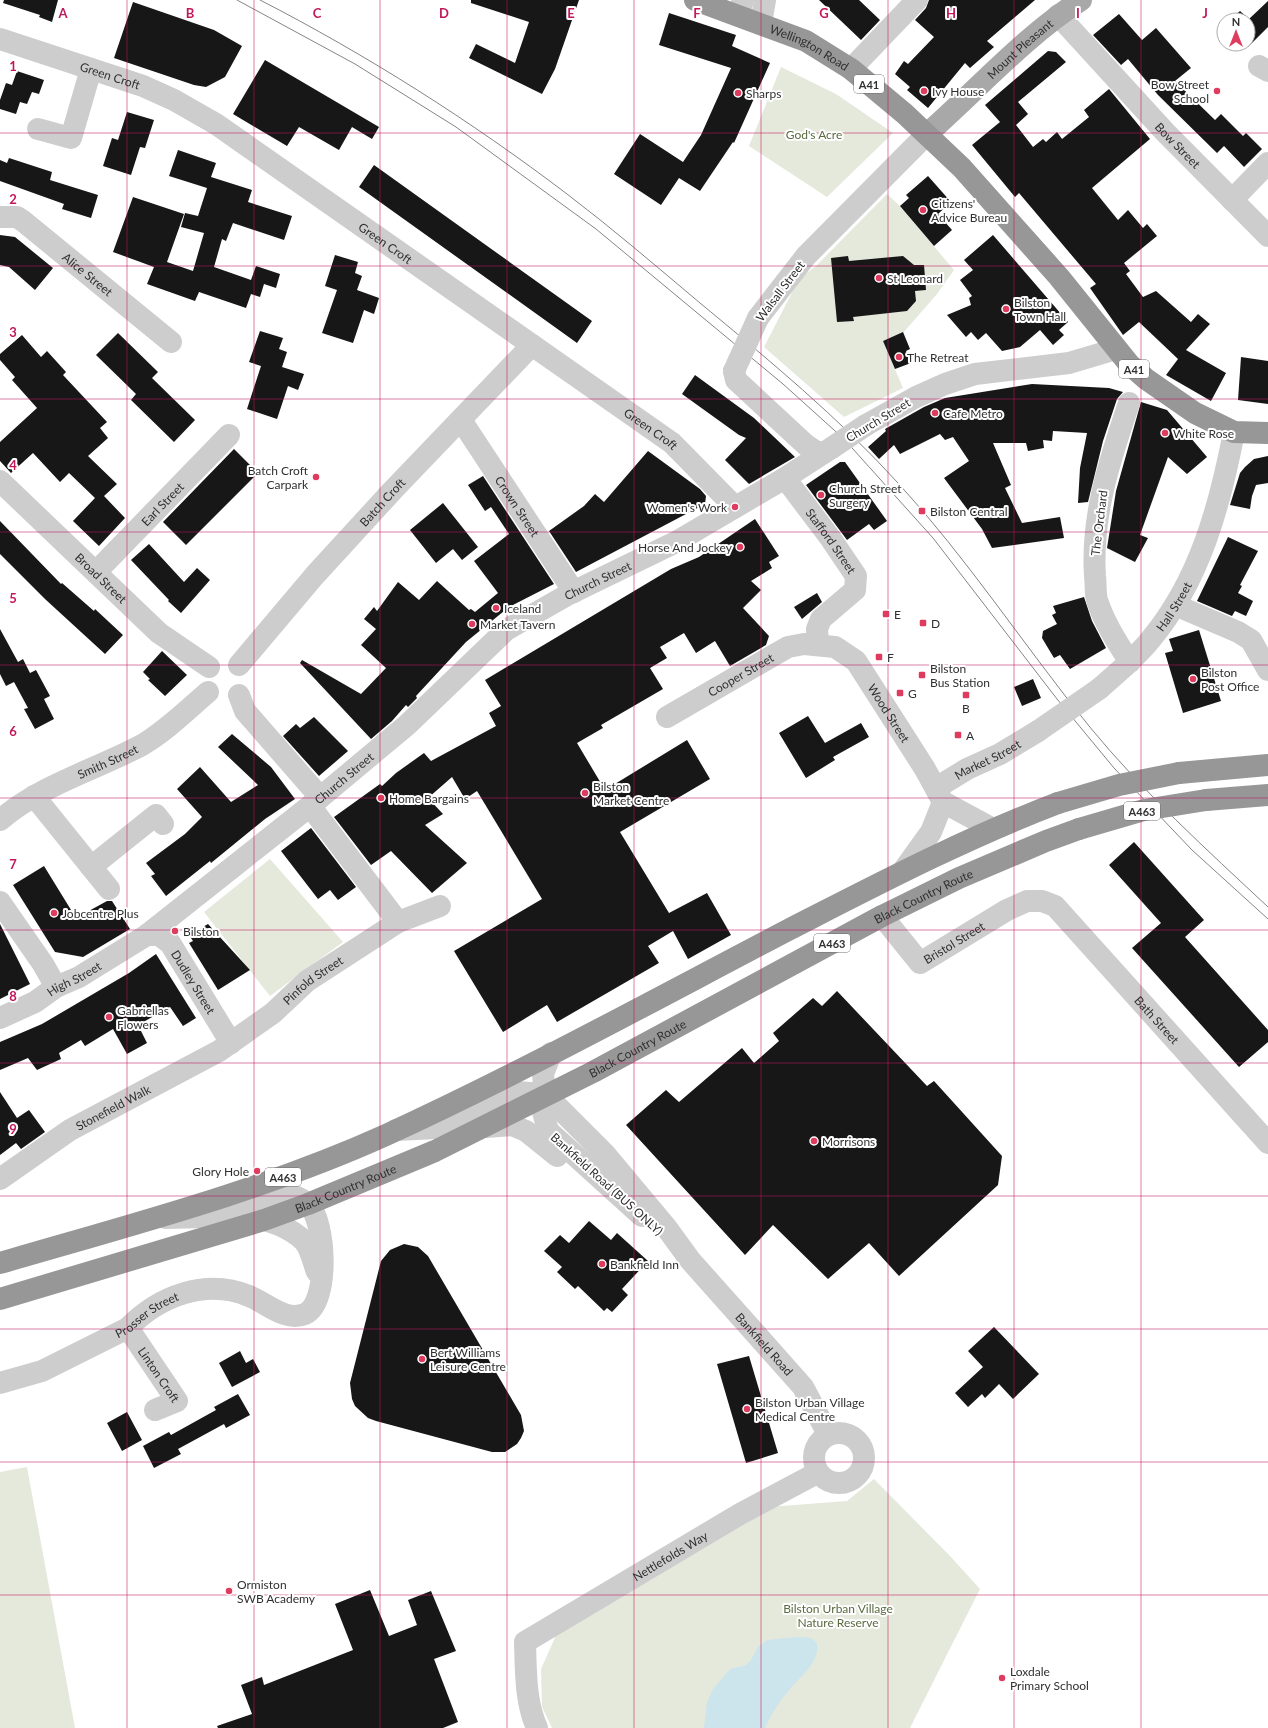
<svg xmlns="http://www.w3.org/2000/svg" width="1268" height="1728" font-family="Lato,sans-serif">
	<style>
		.green { fill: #e5e9dc }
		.water { fill: #cce4eb }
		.building { fill: #171717 }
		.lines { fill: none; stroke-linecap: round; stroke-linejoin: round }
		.minor { stroke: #cdcdcd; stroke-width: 22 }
		.major { stroke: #a8a8a8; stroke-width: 22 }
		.highway { stroke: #979797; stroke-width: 22 }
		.tram { stroke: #858585; stroke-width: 1 }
		.minor-bridge { stroke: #cdcdcd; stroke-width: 22 }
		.highway-bridge { stroke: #979797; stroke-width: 22 }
		.grid { fill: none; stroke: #c2185b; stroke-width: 1; stroke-opacity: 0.55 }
		.poi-dot { fill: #df3b5e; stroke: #fff; stroke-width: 1.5 }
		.labels { text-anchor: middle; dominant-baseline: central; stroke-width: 4; stroke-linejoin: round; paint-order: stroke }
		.shield { fill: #fff; stroke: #6e6e6e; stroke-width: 1 }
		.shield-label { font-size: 11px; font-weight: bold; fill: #303030 }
		.street-label { font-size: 12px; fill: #303030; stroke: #fff }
		.poi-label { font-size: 12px; fill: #303030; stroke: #fff; text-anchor: start }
		.park-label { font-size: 12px; fill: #596a3f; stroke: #fff }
		.grid-label { font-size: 13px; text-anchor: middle; font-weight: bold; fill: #c2185b; stroke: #fff; stroke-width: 4; stroke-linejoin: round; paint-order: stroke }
	</style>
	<rect width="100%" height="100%" fill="#fff"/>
	<path class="green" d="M781 67 836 94 893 133 827 197 749 146Z
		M887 194 900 206 954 270 937 294 903 333 883 341 903 388 844 417 764 347 799 279 817 265Z
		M270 859 343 942 270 996 204 912Z
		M27 1467 75 1728H0V1472Z
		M874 1479 950 1556 980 1589 910 1728H552L542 1707 541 1669 557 1633 768 1507 847 1501Z"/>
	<path class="water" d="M797 1637 811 1638 817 1643C820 1665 797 1678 786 1694 777 1704 771 1716 765 1728H704L707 1702 713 1689 730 1669 746 1665 751 1660 758 1647 767 1640Z"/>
	<path class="building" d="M4 0H58L52 22 39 17 40 15 3 3Z
		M471 0H579L555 69 542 94 469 58 476 44 515 63 529 22 471 3Z
		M819 0H859L880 20 861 40Z
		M929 0H1035L987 41 994 47 970 68 965 63 928 108 907 90 910 87 895 74 904 61 908 64 934 37 915 20 926 8Z
		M1268 1V27L1248 47H1242L1239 44H1248V20H1230L1240 11 1249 19Z
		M133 2 214 30 242 46 225 77 206 87 194 85 114 58Z
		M669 13 736 35 732 46 770 63 734 143 733 142 700 191 679 178 661 205 614 174 640 134 683 162 701 135 731 68 659 45Z
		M1119 14 1142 40 1156 28 1191 68 1175 81 1215 120 1221 114 1243 136 1246 133 1262 149 1244 167 1224 146 1217 153 1158 95 1128 59 1121 65 1093 35Z
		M1048 51 1056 52 1066 62 1018 102 1028 114 1016 125 1033 147 1043 139 1046 142 1057 132 1062 139 1089 117 1084 110 1109 89 1150 139 1092 188 1118 220 1128 210 1143 228 1147 224 1157 236 1124 263 1130 271 1126 274 1143 297 1156 291 1191 322 1198 314 1210 324 1186 350 1226 373 1211 401 1166 375 1178 359 1139 322 1123 335 1090 288 1096 284 1019 193 1015 197 972 145 1000 122 985 105Z
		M265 60 379 127 372 139 352 127 339 150 299 127 287 146 233 114Z
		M17 71 44 80 39 94 32 92 27 104 20 102 16 114 0 109V100L6 83 12 85Z
		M127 112 154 120 145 148 140 147 131 175 103 166 112 138 118 140Z
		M178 150 216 163 211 177 252 190 248 202 292 216 284 240 233 223 226 241 222 239 214 267 251 280 256 266 280 274 276 288 264 284 260 297 251 294 246 308 199 292 195 301 147 284 154 267 113 252 133 197 184 214 167 262 193 271 204 233 181 227 185 213 198 216 207 188 169 176Z
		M9 158 52 172 50 180 98 195 91 218 62 209 64 204 0 181V160L7 163Z
		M374 165 592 321 577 343 359 187Z
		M928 176 951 202 938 214 952 230 934 246 900 206 909 198 906 195Z
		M0 235 15 237 53 268 35 290 9 267 0 265Z
		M993 235 1068 322 1059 330 1064 335 1053 345 1040 330 1020 347 1002 351 986 333 978 340 971 332 966 337 947 315 971 305 969 298 972 296 960 280 973 270 964 260Z
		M335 255 358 262 355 273 362 276 357 290 379 298 374 314 364 310 353 343 322 333 337 290 325 286Z
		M848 256 849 261 903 256 914 265H924L926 290 915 291 916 301 907 311 853 317 854 321 837 322 831 258Z
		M260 331 283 338 279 349 287 352 282 367 304 374 298 390 288 386 277 419 247 409 261 366 249 362Z
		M903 332 910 349 906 351 911 363 895 369 883 341Z
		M118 333 158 372 152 378 195 420 174 442 131 400 136 394 96 355Z
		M22 335 41 357 47 351 66 372 63 375 107 422 100 428 108 438 88 456 117 484 104 496 125 518 99 546 73 521 95 498 69 473 60 482 33 453 11 473 0 461V442L37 408 12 380 15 377 0 360V354Z
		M1241 357 1268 361V404L1238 400Z
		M695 375 754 418 795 457 749 484 725 460 746 438 739 435 682 394Z
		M1032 384 1109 388 1123 392 1117 399 1103 441 1088 502 1078 503 1080 468 1087 433 1053 431 1052 441 1043 440 1044 448 1028 451 1026 443H993L1011 485 1005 488 1022 523 1060 517 1064 538 992 548 982 529 944 478 969 461 953 437 945 440 940 434 900 454 894 445 879 459 868 447 886 431 885 429 924 407 945 398Z
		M1141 402 1167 410 1207 457 1187 474 1168 457 1140 535 1148 538 1135 562 1107 548 1116 491Z
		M234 449 258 473 186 545 163 522Z
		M648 451 700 489 706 496 705 504 576 572 549 531 584 506 595 494 604 502Z
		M1268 456V483L1256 485 1252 496 1250 509 1230 505 1240 473 1245 467 1254 459Z
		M840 462H845L887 521 874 530 869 524 847 540 806 485Z
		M483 476 554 584 509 607 466 642 416 696 417 698 408 707 406 705 392 721 371 739 300 663 302 660 361 694 386 668 361 645 376 629 364 619 374 607 377 611 398 582 419 600 437 581 469 610 471 609 475 612 498 593 474 561 509 534 491 507 485 511 468 485Z
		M443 503 478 547 462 560 453 549 436 563 410 530Z
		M755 519 779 556 769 562 772 568 751 581 761 590 743 608 769 636 766 645 730 666 715 641 696 653 684 633 660 647 667 658 650 668 663 689 601 725 603 728 577 743 605 790 687 740 710 779 620 832 669 913 707 893 731 935 688 959 673 931 648 946 659 963 557 1022 547 1005 503 1032 454 951 542 899 477 791 465 799 452 777 428 798 443 814 425 825 467 863 432 893 391 851 371 865 334 817 380 784 382 786 396 773 424 753 431 761 496 726 489 713 501 706 485 680 671 569 699 557Z
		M0 521 61 584 62 583 94 611 95 609 123 635 105 654 45 599 0 554Z
		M1228 537 1258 551 1240 585 1242 586 1238 593 1253 601 1246 616 1235 611 1232 616 1197 601Z
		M149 544 184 582 197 568 210 580 181 613 168 601 169 600 131 560Z
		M817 593 822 602 802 619 794 607Z
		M1084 597 1092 621 1106 648 1070 669 1060 655 1054 658 1042 638 1043 631 1057 624 1052 615 1056 613 1053 606Z
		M0 629 18 662 23 659 30 673 36 670 50 696 44 699 54 719 35 729 24 709 28 708 14 682 6 686 0 674Z
		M1199 630 1221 701 1183 713 1165 653 1173 651 1169 639Z
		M162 651 187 675 165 696 148 680 150 679 143 672Z
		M1033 679 1041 698 1022 706 1014 687Z
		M808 716 825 743 861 723 869 737 833 757 835 760 806 778 779 733Z
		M314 717 348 751 319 776 283 736 296 724 300 728Z
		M232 734 271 767 295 799 265 819 211 863 210 861 166 896 151 876 155 874 146 863 185 834 202 817 177 789 200 767 231 802 258 785 218 747Z
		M311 828 356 887 338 900 330 890 318 899 281 851Z
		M1134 842 1204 920 1185 937 1268 1030V1042L1239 1067 1132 948 1161 923 1109 865Z
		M44 866 76 918 107 901H112L130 929 83 957 55 952 13 885Z
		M0 924 30 984 0 999Z
		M208 924 250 970 218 990 189 943 193 941 189 935Z
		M156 954 196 1018 183 1026 170 1007 138 1025 147 1043 127 1054 113 1029 85 1046 81 1040 59 1053 61 1059 37 1070 28 1058 0 1070V1042L42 1024 129 973Z
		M837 991 927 1086 934 1081 1002 1156 998 1185 899 1276 869 1243 828 1279 773 1225 745 1255 626 1125 666 1090 679 1102 742 1048 754 1063 779 1041 773 1033 813 998 822 1006Z
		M0 1092 17 1118 29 1110 45 1132 21 1149 16 1143 0 1155Z
		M589 1221 611 1240 617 1233 648 1261 622 1289 628 1295 612 1312 607 1308 604 1311 578 1286 575 1289 557 1272 562 1267 544 1251 560 1235 569 1243Z
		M404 1244 418 1247 428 1256 521 1415 524 1431 521 1438 517 1444 505 1452H492L376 1421 368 1418 355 1406 352 1399 350 1383 381 1261 390 1250Z
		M994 1327 1039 1374 1013 1399 999 1384 985 1398 982 1394 968 1407 955 1393 983 1367 968 1351Z
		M240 1351 246 1363 253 1359 260 1372 232 1387 219 1363Z
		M749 1356 778 1453 746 1463 717 1364Z
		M238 1394 250 1415 226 1428 224 1424 178 1449 181 1454 154 1468 143 1446 169 1432 171 1435 216 1410 214 1407Z
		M127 1412 142 1440 122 1451 107 1423Z
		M370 1590 389 1636 417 1625 408 1600 431 1591 456 1651 434 1659 458 1722 443 1728H218L217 1726 252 1714 241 1685 262 1677 264 1685 353 1650 335 1604Z"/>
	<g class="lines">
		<g class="minor">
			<path d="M738 15 743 0"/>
			<path id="s1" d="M1058 15 1165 132 1268 236"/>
			<path d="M761 23 765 0"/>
			<path id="s2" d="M0 39 143 86 174 100 216 124 672 443 735 507"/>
			<path d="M1259 66 1268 71"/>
			<path d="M851 69 917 0"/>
			<path d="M38 129 71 138 91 69"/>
			<path d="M1232 200 1268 163"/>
			<path id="s3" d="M0 217H17L23 221 171 342"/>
			<path d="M758 318 806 256 927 134"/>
			<path d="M734 371 736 380 806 445 815 451 823 453"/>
			<path d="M1129 403C1110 459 1091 516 1095 576 1096 583 1095 593 1097 600 1104 622 1117 643 1130 662"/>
			<path id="s4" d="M461 420 574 592"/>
			<path d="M866 425 916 397 945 384 975 374 1069 363 1116 349"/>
			<path id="s5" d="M785 478 831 539 856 576 855 590 821 619 817 629 818 644"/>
			<path id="s6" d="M0 481 159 633 209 667"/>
			<path id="s7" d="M96 572 229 435"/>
			<path d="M1175 605 1238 632 1251 640 1268 670"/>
			<path id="s8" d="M239 665 315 575 392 491 532 345"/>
			<path id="s9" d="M1099 689C1117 673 1136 658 1151 639 1200 580 1220 505 1234 432"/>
			<path d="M239 695 245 711 320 797"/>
			<path id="s10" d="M667 717 788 647 804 644 835 647 856 661 925 769 943 802 993 829"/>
			<path id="s11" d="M936 788 967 769 1000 754 1038 731"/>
			<path d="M34 796 109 889"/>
			<path id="s12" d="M0 820C43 784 93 771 142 745 166 731 187 710 208 692"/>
			<path d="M91 867 156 815 163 824"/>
			<path d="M903 871 931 832 943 802"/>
			<path d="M0 902 43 964 56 987"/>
			<path id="s13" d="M882 916 920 963 1007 910 1027 901H1042L1055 906 1268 1143"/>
			<path d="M398 922 440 906"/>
			<path id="s14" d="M147 935H159L170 943 231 1043"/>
			<path id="s15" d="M0 1018 35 1002 56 987 79 977 147 935 310 806 407 725 506 630 569 594 676 542 785 478 833 447"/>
			<path d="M551 1053 543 1074 545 1094 542 1108 548 1131 642 1216"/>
			<path id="s16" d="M545 1094 605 1154 666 1227 690 1260 803 1387 828 1434"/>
			<path d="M486 1127 512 1125 526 1131 557 1156"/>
			<path d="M396 1130 437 1128 517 1092 545 1094"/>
			<path id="s17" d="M0 1179 70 1130 219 1051 273 1013 307 981 398 922 310 806"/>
			<path d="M250 1217C268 1219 291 1228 304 1241 311 1249 313 1262 317 1272"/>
			<path id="s18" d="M128 1328 177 1401 155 1410"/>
			<path id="s19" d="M0 1383 42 1371 128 1328C159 1296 206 1278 249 1296 267 1303 285 1322 305 1314 330 1303 326 1220 308 1204 302 1198 291 1195 284 1192L207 1217 165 1218"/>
			<circle cx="839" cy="1458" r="25"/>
			<path id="s20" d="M537 1728C525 1701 526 1671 525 1642L740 1514 817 1473"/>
		</g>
		<path class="major" id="s21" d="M927 134C978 89 1024 37 1081 0"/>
		<g class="highway">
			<path id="s22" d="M695 0 806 41 851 69 905 114 962 168 1059 277 1129 364 1146 379 1195 413 1234 432 1268 433"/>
			<path d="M1179 773 1268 765"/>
			<path d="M1206 800 1268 795"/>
			<path d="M0 1263C130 1225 262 1191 386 1135 523 1072 656 999 790 929 878 884 966 838 1058 803"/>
			<path id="s23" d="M0 1299 264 1220 308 1204 435 1151 593 1072 882 916 959 878 1046 841 1079 829"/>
		</g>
		<path class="tram" d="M237 0 355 64 456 127 596 229 783 384 844 439 933 538 1057 699 1114 768 1192 850 1268 919
			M260 0C367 55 471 121 567 194 613 229 656 266 700 303 769 360 838 417 898 483 967 558 1025 647 1089 726 1143 792 1206 849 1268 907"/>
		<path class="minor-bridge" d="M734 371 758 318
			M833 447 866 425
			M1038 731 1099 689"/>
		<path class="highway-bridge" d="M1058 803 1119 785 1179 773
			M1079 829 1144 810 1206 800"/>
	</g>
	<path class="grid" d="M127 0V1728M254 0V1728M380 0V1728M507 0V1728M634 0V1728M761 0V1728M888 0V1728M1014 0V1728M1141 0V1728M0 133H1268M0 266H1268M0 399H1268M0 532H1268M0 665H1268M0 798H1268M0 930H1268M0 1063H1268M0 1196H1268M0 1329H1268M0 1462H1268M0 1595H1268"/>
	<g class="poi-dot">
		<circle cx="924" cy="91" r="4"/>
		<circle cx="1217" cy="91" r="4"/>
		<circle cx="738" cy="93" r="4"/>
		<circle cx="923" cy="210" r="4"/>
		<circle cx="879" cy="278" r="4"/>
		<circle cx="1006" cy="309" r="4"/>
		<circle cx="899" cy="357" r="4"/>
		<circle cx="935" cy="413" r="4"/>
		<circle cx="1165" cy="433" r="4"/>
		<circle cx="316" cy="477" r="4"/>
		<circle cx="821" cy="495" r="4"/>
		<circle cx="735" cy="507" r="4"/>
		<rect x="918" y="507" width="8" height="8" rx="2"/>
		<circle cx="740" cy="547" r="4"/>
		<circle cx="496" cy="608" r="4"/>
		<rect x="882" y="610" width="8" height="8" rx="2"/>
		<rect x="919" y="619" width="8" height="8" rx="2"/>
		<circle cx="472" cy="624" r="4"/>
		<rect x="875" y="653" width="8" height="8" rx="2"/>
		<rect x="918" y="671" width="8" height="8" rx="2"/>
		<circle cx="1193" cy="679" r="4"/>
		<rect x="896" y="689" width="8" height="8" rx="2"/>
		<rect x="962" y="691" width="8" height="8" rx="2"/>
		<rect x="954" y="731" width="8" height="8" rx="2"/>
		<circle cx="585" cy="793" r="4"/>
		<circle cx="381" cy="798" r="4"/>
		<circle cx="54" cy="913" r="4"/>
		<circle cx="175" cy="931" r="4"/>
		<circle cx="109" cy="1017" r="4"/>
		<circle cx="814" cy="1141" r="4"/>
		<circle cx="257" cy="1171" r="4"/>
		<circle cx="602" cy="1264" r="4"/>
		<circle cx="422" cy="1359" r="4"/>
		<circle cx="747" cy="1409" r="4"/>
		<circle cx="229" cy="1591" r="4"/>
		<circle cx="1002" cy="1678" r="4"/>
	</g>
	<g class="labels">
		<g class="shield">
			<rect x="854" y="75" width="30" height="18" rx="3"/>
			<rect x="1119" y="360" width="30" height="18" rx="3"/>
			<rect x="1124" y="802" width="36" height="18" rx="3"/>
			<rect x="814" y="934" width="36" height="18" rx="3"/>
			<rect x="265" y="1168" width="36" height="18" rx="3"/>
		</g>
		<g class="shield-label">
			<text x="869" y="84">A41</text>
			<text x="1134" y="369">A41</text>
			<text x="1142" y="811">A463</text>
			<text x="832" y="943">A463</text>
			<text x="283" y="1177">A463</text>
		</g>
		<g class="street-label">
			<text stroke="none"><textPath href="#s22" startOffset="124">Wellington Road</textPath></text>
			<text stroke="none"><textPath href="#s21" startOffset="126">Mount Pleasant</textPath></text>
			<text stroke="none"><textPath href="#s2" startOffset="116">Green Croft</textPath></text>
			<text stroke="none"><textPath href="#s1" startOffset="177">Bow Street</textPath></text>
			<text stroke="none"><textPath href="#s2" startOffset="440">Green Croft</textPath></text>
			<text stroke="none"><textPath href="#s3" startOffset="108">Alice Street</textPath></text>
			<text transform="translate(780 291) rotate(-53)">Walsall Street</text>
			<text transform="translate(878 420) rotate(-31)">Church Street</text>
			<text stroke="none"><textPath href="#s2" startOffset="764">Green Croft</textPath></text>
			<text stroke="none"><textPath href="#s8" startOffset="217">Batch Croft</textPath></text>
			<text stroke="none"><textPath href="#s7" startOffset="95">Earl Street</textPath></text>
			<text stroke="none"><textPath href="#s4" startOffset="103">Crown Street</textPath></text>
			<text transform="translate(1099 523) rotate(-83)">The Orchard</text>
			<text stroke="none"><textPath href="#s5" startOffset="78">Stafford Street</textPath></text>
			<text stroke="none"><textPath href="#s6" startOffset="140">Broad Street</textPath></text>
			<text stroke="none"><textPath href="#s15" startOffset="745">Church Street</textPath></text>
			<text stroke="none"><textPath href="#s9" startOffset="112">Hall Street</textPath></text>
			<text stroke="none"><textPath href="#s10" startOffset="85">Cooper Street</textPath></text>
			<text stroke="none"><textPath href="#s10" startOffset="274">Wood Street</textPath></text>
			<text stroke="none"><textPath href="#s11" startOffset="59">Market Street</textPath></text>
			<text stroke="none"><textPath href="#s12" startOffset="123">Smith Street</textPath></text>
			<text stroke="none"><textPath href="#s15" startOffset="421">Church Street</textPath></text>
			<text stroke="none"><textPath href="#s23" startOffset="1011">Black Country Route</textPath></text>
			<text stroke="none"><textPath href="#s13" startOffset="100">Bristol Street</textPath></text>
			<text stroke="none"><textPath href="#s15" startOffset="84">High Street</textPath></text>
			<text stroke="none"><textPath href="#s17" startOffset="372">Pinfold Street</textPath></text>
			<text stroke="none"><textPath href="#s14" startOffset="71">Dudley Street</textPath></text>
			<text stroke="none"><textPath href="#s13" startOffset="366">Bath Street</textPath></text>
			<text stroke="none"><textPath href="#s23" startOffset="687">Black Country Route</textPath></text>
			<text stroke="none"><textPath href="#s17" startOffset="134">Stonefield Walk</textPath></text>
			<text transform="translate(607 1184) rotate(42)">Bankfield Road (BUS ONLY)</text>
			<text stroke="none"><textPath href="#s23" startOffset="363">Black Country Route</textPath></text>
			<text stroke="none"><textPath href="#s19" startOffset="163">Prosser Street</textPath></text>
			<text stroke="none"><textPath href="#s16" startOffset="333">Bankfield Road</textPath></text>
			<text stroke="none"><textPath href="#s18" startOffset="56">Linton Croft</textPath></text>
			<text stroke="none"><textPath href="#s20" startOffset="256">Nettlefolds Way</textPath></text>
		</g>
		<g class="poi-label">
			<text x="1209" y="84" text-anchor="end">Bow Street<tspan x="1209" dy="14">School</tspan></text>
			<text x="932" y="91">Ivy House</text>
			<text x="746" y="93">Sharps</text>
			<text x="931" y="203">Citizens'<tspan x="931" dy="14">Advice Bureau</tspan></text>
			<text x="887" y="278">St Leonard</text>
			<text x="1014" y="302">Bilston<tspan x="1014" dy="14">Town Hall</tspan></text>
			<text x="907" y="357">The Retreat</text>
			<text x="943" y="413">Cafe Metro</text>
			<text x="1173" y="433">White Rose</text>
			<text x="308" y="470" text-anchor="end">Batch Croft<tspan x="308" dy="14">Carpark</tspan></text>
			<text x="829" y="488">Church Street<tspan x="829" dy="14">Surgery</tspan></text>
			<text x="727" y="507" text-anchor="end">Women's Work</text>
			<text x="930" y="511">Bilston Central</text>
			<text x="732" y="547" text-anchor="end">Horse And Jockey</text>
			<text x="504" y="608">Iceland</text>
			<text x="894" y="614">E</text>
			<text x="931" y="623">D</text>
			<text x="480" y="624">Market Tavern</text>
			<text x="887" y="657">F</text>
			<text x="930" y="668">Bilston<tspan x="930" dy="14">Bus Station</tspan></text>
			<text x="1201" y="672">Bilston<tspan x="1201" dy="14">Post Office</tspan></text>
			<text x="908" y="693">G</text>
			<text x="966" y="708" text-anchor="middle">B</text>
			<text x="966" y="735">A</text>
			<text x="593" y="786">Bilston<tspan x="593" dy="14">Market Centre</tspan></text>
			<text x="389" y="798">Home Bargains</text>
			<text x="62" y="913">Jobcentre Plus</text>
			<text x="183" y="931">Bilston</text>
			<text x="117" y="1010">Gabriellas<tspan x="117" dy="14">Flowers</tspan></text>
			<text x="822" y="1141">Morrisons</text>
			<text x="249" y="1171" text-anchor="end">Glory Hole</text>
			<text x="610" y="1264">Bankfield Inn</text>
			<text x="430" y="1352">Bert Williams<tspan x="430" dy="14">Leisure Centre</tspan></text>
			<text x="755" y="1402">Bilston Urban Village<tspan x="755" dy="14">Medical Centre</tspan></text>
			<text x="237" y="1584">Ormiston<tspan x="237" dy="14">SWB Academy</tspan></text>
			<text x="1010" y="1671">Loxdale<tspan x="1010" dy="14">Primary School</tspan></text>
		</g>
		<g class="park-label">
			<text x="814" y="134">God's Acre</text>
			<text x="838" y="1608">Bilston Urban Village<tspan x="838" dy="14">Nature Reserve</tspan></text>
		</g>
	</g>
	<g class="grid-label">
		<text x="63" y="18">A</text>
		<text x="190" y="18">B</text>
		<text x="317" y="18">C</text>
		<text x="444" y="18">D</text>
		<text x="571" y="18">E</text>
		<text x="697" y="18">F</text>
		<text x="824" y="18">G</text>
		<text x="951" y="18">H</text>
		<text x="1078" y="18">I</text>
		<text x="1205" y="18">J</text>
		<text x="13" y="71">1</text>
		<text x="13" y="204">2</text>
		<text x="13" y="337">3</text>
		<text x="13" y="470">4</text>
		<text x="13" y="603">5</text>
		<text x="13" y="736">6</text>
		<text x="13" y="869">7</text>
		<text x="13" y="1001">8</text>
		<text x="13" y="1134">9</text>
	</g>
	<g transform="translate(1236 32)"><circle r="19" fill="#ffffff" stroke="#acacac"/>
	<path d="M0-3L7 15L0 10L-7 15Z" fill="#df3b5e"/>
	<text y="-6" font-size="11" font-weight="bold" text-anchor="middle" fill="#303030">N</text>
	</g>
</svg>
